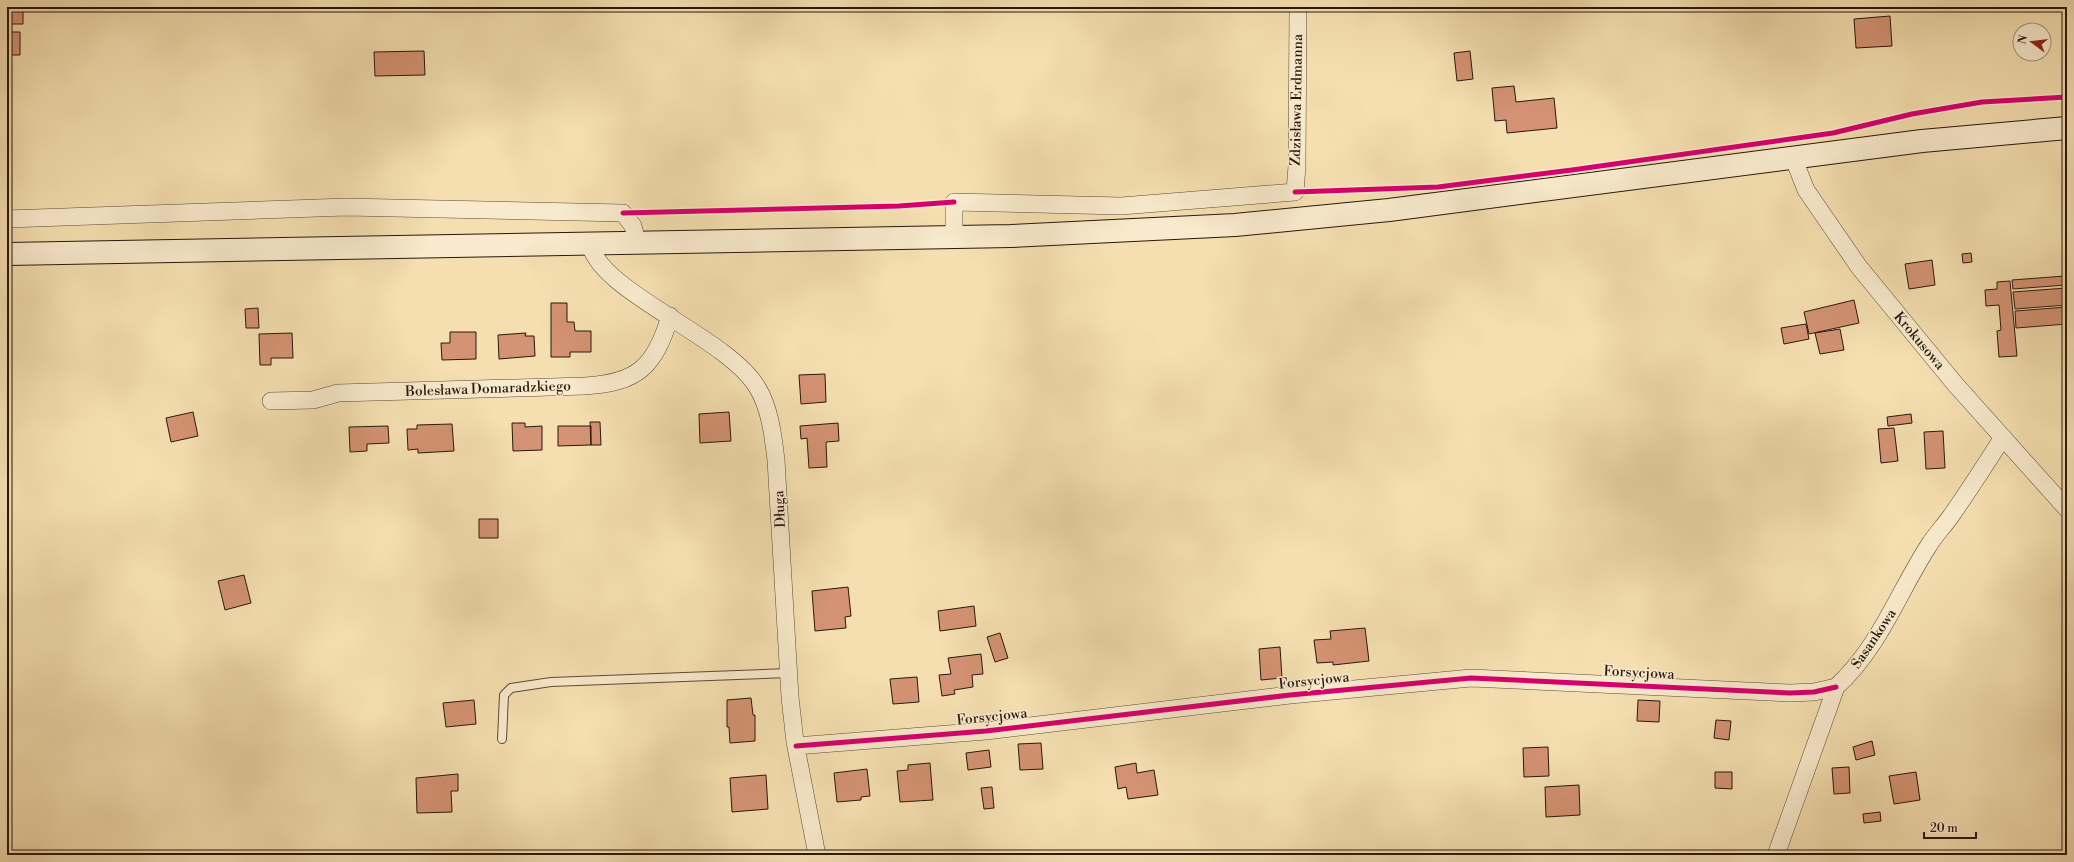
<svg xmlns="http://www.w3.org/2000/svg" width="2074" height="862" font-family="'Libre Bodoni',serif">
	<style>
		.building { fill: #d49374; stroke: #29170d }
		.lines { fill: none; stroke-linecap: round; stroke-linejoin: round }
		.service-casing { stroke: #5c4936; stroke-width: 10 }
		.minor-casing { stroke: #5c4936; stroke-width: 18 }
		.secondary-casing { stroke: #29170d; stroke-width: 24 }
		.service { stroke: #f8eacc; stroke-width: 8 }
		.minor { stroke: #f8eacc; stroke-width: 17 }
		.secondary { stroke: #f8eacc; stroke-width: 22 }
		.cycleway-casing { stroke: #f8eacc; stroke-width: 8 }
		.cycleway { stroke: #d6006c; stroke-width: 5 }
		.labels { text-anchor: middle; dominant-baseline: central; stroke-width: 3; stroke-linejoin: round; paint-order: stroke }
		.street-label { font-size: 14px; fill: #29170d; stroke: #f8eacc }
	</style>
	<rect width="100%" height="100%" fill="#f5dfb0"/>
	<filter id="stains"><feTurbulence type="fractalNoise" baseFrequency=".005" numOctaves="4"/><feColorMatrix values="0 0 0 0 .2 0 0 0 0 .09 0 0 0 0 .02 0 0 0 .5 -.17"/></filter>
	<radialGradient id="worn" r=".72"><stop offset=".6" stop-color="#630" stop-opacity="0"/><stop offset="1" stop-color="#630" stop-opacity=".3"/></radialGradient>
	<path class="building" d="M7 7H23V24H7Z
		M1890 16 1892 46 1856 48 1854 19Z
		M7 32H20V55H7Z
		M424 51 425 75 375 76 374 52Z
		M1470 51 1473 79 1457 81 1454 53Z
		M1514 86 1516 102 1554 98 1557 128 1507 133 1506 120 1495 121 1492 88Z
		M1971 253 1972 262 1963 263 1962 254Z
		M1932 260 1935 285 1909 289 1905 264Z
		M2065 276 2066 285 2013 289 2012 280Z
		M2010 281 2017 356 1999 357 1997 331 2001 330 1999 305 1986 306 1985 290 1997 289V282Z
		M2066 288 2067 305 2015 309 2013 292Z
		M1854 300 1859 323 1809 334 1804 312Z
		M551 303H567V322H574L575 331H591V352H570V357H551Z
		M2067 307V324L2016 328 2015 311Z
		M258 308 259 328H246L245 309Z
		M1806 324 1809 339 1784 344 1781 328Z
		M1840 329 1844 350 1820 354 1815 333Z
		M450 332H476V359L442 360 441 343H450Z
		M292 333 293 358H271V365H260L259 334Z
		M526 333 525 336H534L535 356 499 359 498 335Z
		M825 374 826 402 801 404 799 375Z
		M193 412 198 436 171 442 166 418Z
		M729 412 731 441 700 443 699 414Z
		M1911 414 1912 423 1888 426 1887 417Z
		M590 422H600L601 445H591Z
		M512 423H525V427L542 426V450L513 451Z
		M838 423 839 441 826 442 827 467 809 468 807 438 801 439 800 426Z
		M452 424 454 451 418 453V449L408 450 407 429H417V425Z
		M388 426 389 443 367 444V451L350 452 349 427Z
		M558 426H591V445L558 446Z
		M1894 428 1898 461 1881 463 1878 429Z
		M1943 431 1945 468 1926 469 1924 432Z
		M479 519H498V538H479Z
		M244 575 251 603 225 610 218 581Z
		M848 587 851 616 845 617 846 628 815 631 812 591Z
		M974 606 976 626 940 631 938 611Z
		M1365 628 1369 661 1333 665V662L1317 663 1314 640 1331 639 1330 631Z
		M1000 633 1008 658 995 662 987 637Z
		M1280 647 1282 678 1261 680 1259 649Z
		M981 654 983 674 972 675 973 687 954 690 955 694 942 696 939 675 951 674 948 658Z
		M917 677 919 702 893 704 890 679Z
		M751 698 753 715H755V741L730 743 729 727H727V700Z
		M474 700 476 724 446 727 443 703Z
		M1638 700 1660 701 1659 722 1637 721Z
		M1716 720 1731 721 1729 740 1714 738Z
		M1872 741 1875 755 1856 760 1853 747Z
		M1041 743 1043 769 1020 770 1018 744Z
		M1548 747 1549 776 1524 777 1523 748Z
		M989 750 991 767 968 770 966 753Z
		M930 763 933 800 900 802 897 771 908 770V765Z
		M1136 763 1137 773 1154 770 1158 795 1128 799 1126 787 1118 789 1115 767Z
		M1849 767 1850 793 1834 794 1832 768Z
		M867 769 870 796 861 797V800L837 802 834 773Z
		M1715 772H1732V789L1715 788Z
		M1916 772 1920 800 1894 804 1889 776Z
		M458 774V791H451L452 812 417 813 416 778Z
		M766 775 768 809 732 812 730 778Z
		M1579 785 1580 815 1546 817 1545 787Z
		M992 787 994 808 984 809 981 788Z
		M1880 812 1881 821 1864 823 1863 814Z"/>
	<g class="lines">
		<defs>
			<path id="service" d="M502 739 504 695 511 688 551 682 789 673"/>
			<path id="minor" d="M1793 157 1806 190 1859 267 1955 384 2067 509
				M7 219 346 207 623 213 633 226 637 242
				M954 237V202L1121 206 1295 192 1297 166 1298 7
				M590 244C600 292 727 337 757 387 770 408 773 435 776 460L790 697 795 742 817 855
				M271 401 313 400 338 393 585 386C637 383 655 367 670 316
				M796 746 986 731 1290 695 1471 678 1790 693 1814 692 1836 687
				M1776 855 1836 687C1879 648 1898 593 1929 545 1935 535 1944 526 1951 516 1969 490 1986 464 2003 437"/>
			<path id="secondary" d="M7 254 1011 236 1235 225 1389 210 1922 141 2067 128"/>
		</defs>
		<use href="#service" class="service-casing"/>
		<use href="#minor" class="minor-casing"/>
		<use href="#secondary" class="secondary-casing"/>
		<use href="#service" class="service"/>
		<use href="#minor" class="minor"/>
		<use href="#secondary" class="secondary"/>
		<defs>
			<path id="cycleway" d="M1295 192 1438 187 1572 170 1833 133 1912 114 1982 102 2067 97
				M623 213 899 206 954 202
				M796 746 986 731 1290 695 1471 678 1790 693 1814 692 1836 687"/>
		</defs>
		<use href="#cycleway" class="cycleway-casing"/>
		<use href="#cycleway" class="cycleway"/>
	</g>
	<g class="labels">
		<g class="street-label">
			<text transform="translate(1297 100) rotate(-89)">Zdzisława Erdmanna</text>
			<text transform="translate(1919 341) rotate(50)">Krokusowa</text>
			<text transform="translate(488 389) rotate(-2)">Bolesława Domaradzkiego</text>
			<text transform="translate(780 509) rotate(-93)">Długa</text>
			<text transform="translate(1874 639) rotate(-56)">Sasankowa</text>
			<text transform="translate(1639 673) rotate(3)">Forsycjowa</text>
			<text transform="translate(1314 681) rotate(-6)">Forsycjowa</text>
			<text transform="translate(992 717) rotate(-6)">Forsycjowa</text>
		</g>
	</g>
	<rect width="2074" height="862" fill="none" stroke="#f5dfb0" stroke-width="24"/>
	<rect x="8" y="8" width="2058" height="846" fill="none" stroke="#29170d" stroke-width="2"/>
	<rect x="12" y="12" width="2050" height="838" fill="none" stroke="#29170d"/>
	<g transform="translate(2032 42) rotate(285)"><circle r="19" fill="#f8eacc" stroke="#a59680"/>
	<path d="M0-3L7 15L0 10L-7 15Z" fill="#8f2418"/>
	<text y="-6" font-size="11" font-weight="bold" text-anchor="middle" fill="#29170d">N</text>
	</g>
	<path d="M1924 832v6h52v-6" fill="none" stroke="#29170d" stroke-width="2"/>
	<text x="1930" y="832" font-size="12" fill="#29170d" stroke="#f8eacc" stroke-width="3" paint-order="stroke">20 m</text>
	<rect width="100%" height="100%" filter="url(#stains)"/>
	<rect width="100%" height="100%" fill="url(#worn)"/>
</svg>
